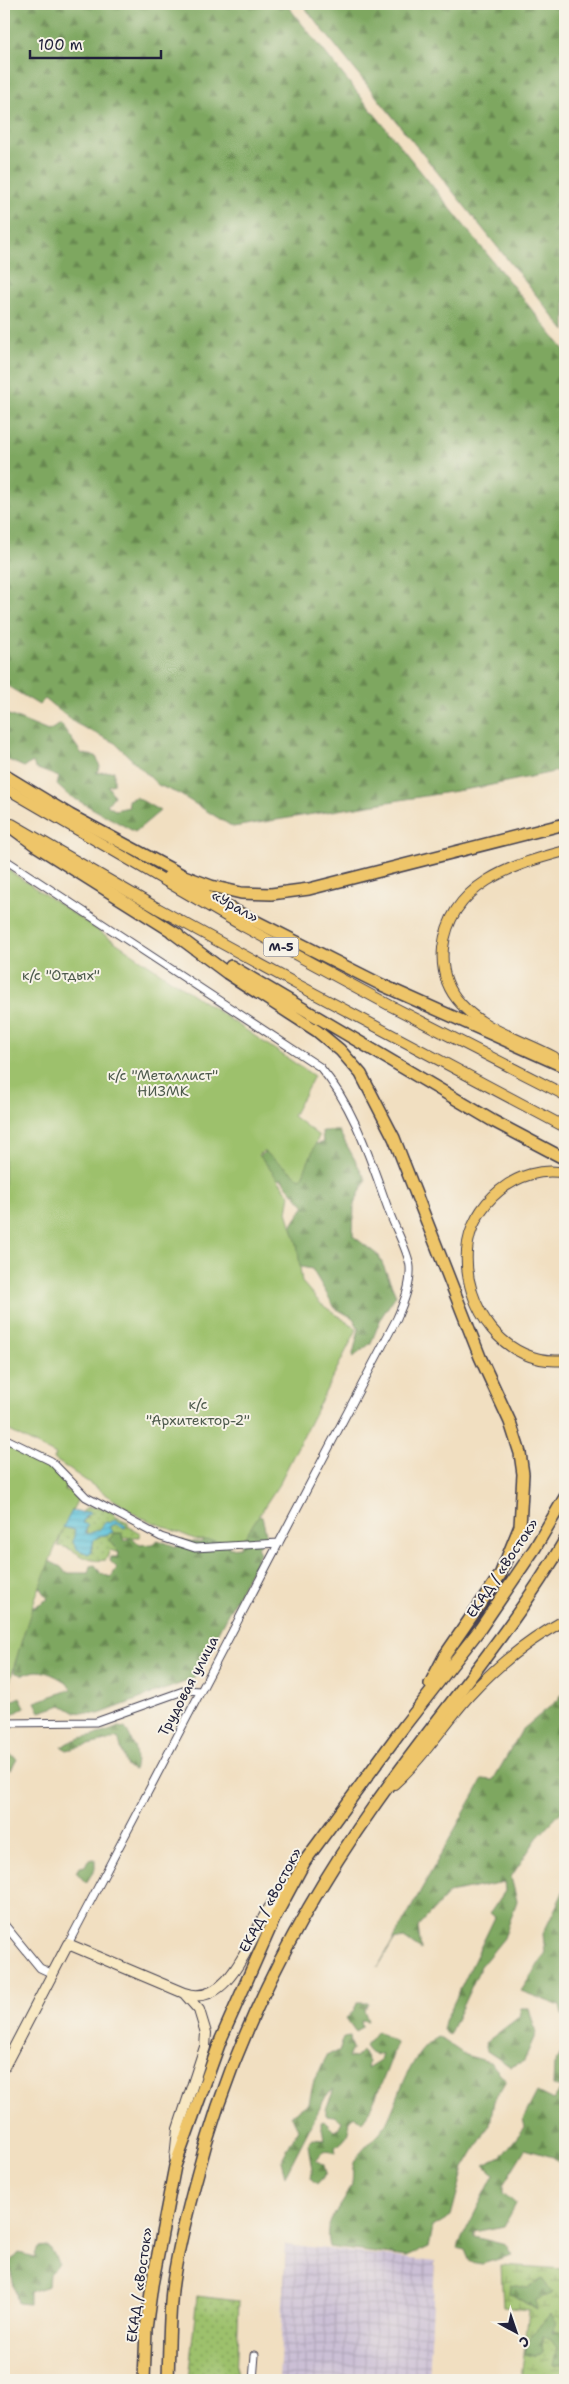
<svg xmlns="http://www.w3.org/2000/svg" width="569" height="2384" font-family="'Shantell Sans',sans-serif">
	<style>
		.industrial { fill: url(#industrial-grid) }
		.grass { fill: url(#grass-dots); stroke: #607254 }
		.forest { fill: url(#forest-firs); stroke: #50644e }
		.wetland { fill: url(#wetland-marsh); stroke: #607254; fill-rule: evenodd }
		.green { fill: #9dc16c; stroke: #607254 }
		.water { fill: url(#water-rules); stroke: #3f728a }
		.lines { fill: none; stroke-linecap: round; stroke-linejoin: round }
		.minor-casing { stroke: #413e4f; stroke-width: 9 }
		.secondary-casing { stroke: #413e4f; stroke-width: 12 }
		.primary-casing { stroke: #413e4f; stroke-width: 12 }
		.trunk-casing { stroke: #413e4f; stroke-width: 14 }
		.minor { stroke: #fff; stroke-width: 7 }
		.secondary { stroke: #f8e8c3; stroke-width: 10 }
		.primary { stroke: #eec569; stroke-width: 10 }
		.trunk { stroke: #eec569; stroke-width: 11 }
		.labels { text-anchor: middle; dominant-baseline: central; stroke-width: 4; stroke-linejoin: round; paint-order: stroke }
		.shield { fill: #f7f3e8; stroke: #62616f; stroke-width: 1 }
		.shield-label { font-size: 12px; font-weight: bold; fill: #22223b }
		.street-label { font-size: 14px; fill: #22223b; stroke: #f7f3e8 }
		.park-label { font-size: 14px; fill: #4d5a4c; stroke: #f7f3e8 }
	</style>
	<defs>
		<pattern id="industrial-grid" width="8" height="8" patternUnits="userSpaceOnUse" patternTransform="scale(1.25)"><rect width="8" height="8" fill="#cbbfd5"/><path d="M0 4h8M4 0v8" fill="none" stroke="#aea4b8"/></pattern>
		<pattern id="grass-dots" width="8" height="8" patternUnits="userSpaceOnUse" patternTransform="scale(1.25)"><rect width="8" height="8" fill="#9dc16c"/><path d="M2 2h.1M6 6h.1" fill="none" stroke="#809c5a" stroke-width="1.8" stroke-linecap="round"/></pattern>
		<pattern id="forest-firs" width="22" height="20" patternUnits="userSpaceOnUse" patternTransform="scale(1.25)"><rect width="22" height="20" fill="#7ea760"/><path d="M5 1l3.5 6h-7zM16 11l3.5 6h-7z" fill="#678850"/></pattern>
		<pattern id="wetland-marsh" width="20" height="14" patternUnits="userSpaceOnUse" patternTransform="scale(1.25)"><rect width="20" height="14" fill="#9dc16c"/><path d="M1 5h8M5 5V1M11 12h8M15 12V8" fill="none" stroke="#809c5a"/></pattern>
		<pattern id="water-rules" width="6" height="5" patternUnits="userSpaceOnUse" patternTransform="scale(1.25)"><rect width="6" height="5" fill="#5cc2da"/><path d="M0 2.5h6" fill="none" stroke="#50a6bc"/></pattern>
	</defs>
	<rect width="100%" height="100%" fill="#f7f3e8"/>
	<filter id="ink" filterUnits="userSpaceOnUse"><feTurbulence type="fractalNoise" baseFrequency=".02" numOctaves="2"/><feDisplacementMap in="SourceGraphic" scale="10" xChannelSelector="R" yChannelSelector="G"/><feConvolveMatrix kernelMatrix="1 2 1 2 8 2 1 2 1" color-interpolation-filters="sRGB"/></filter>
	<filter id="wash" filterUnits="userSpaceOnUse"><feTurbulence type="fractalNoise" baseFrequency=".0096" numOctaves="4" result="noise"/><feDisplacementMap in="SourceGraphic" scale="20" xChannelSelector="R" yChannelSelector="G"/><feGaussianBlur stdDeviation="1.12" result="paint"/><feColorMatrix in="noise" values="0 0 0 0 0 0 0 0 0 0 0 0 0 0 0 0 0 1.4 0 .05"/><feComposite in="paint" operator="in"/></filter>
	<g filter="url(#wash)">
		<rect width="100%" height="100%" fill="#f1dfc1"/>
		<path class="industrial" d="M286 2244 435 2262 429 2380H279Z"/>
		<path class="grass" d="M87 1507H99L113 1512 116 1517 128 1522V1526L140 1533V1537C129 1536 120 1541 109 1540L119 1553 110 1550 106 1560C82 1564 76 1547 58 1546L63 1527 75 1530 91 1552 94 1539 113 1532 109 1527 116 1524 125 1528 126 1526 106 1522 100 1530 88 1534 82 1523 89 1512 81 1513Z
			M197 2296 239 2301 236 2380H188Z"/>
		<path class="forest" d="M4 4H286L565 351V766L558 771 487 786 233 827 179 794 158 785 115 743 75 723 45 699 39 705 4 684Z
			M302 4H565V331Z
			M4 713 48 731 61 724 82 754 96 756 100 767 96 773 114 771V784L108 786 114 796 107 805 115 810 129 807 128 800 136 797 160 811 135 832 68 795 57 785 59 777 35 768 33 762 24 767 4 758Z
			M322 1131H339L366 1180 354 1204 353 1236 379 1256 396 1295 382 1316 371 1343 352 1358 359 1329 353 1318 335 1308 312 1269 301 1267C282 1238 286 1232 305 1206L281 1179 269 1181 250 1166 266 1150 323 1143Z
			M257 1515 262 1517 267 1537 257 1547 260 1553 193 1679 99 1714 74 1712 62 1705 40 1712 35 1702 72 1689C66 1680 48 1671 37 1671 28 1672 23 1677 14 1672L24 1613 48 1599 34 1577 47 1560 61 1567 66 1573H89L91 1566 95 1565 101 1574 111 1577 117 1568 110 1561 111 1557H118L119 1553 109 1540 114 1533H121L125 1541 132 1537 140 1545 152 1544 158 1540 177 1547 182 1540 201 1543 208 1534 227 1536 232 1541 228 1548 240 1547 246 1524Z
			M565 1687V1805L561 1812 537 1838 511 1877 517 1901 504 1938 481 1966 449 2035 443 2030 445 2021 495 1917 490 1913 505 1891 504 1882 449 1893 418 1927 421 1950 404 1938 394 1940 378 1967 483 1779 493 1780 522 1730 559 1699Z
			M11 1688V1701L20 1697 25 1707 12 1715 11 1719 4 1720V1703Z
			M118 1727 125 1728C133 1739 139 1757 134 1770L127 1767 118 1738 67 1750 62 1747C73 1736 102 1736 118 1727Z
			M4 1752 17 1759 11 1770 4 1767Z
			M95 1859V1869L86 1883 76 1872 79 1867 85 1866 88 1860Z
			M565 1888V2016L562 2015 560 2006 521 1991 545 1954 543 1934Z
			M357 2003H369L364 2010 368 2021 361 2020 362 2027 355 2031 346 2018 354 2011Z
			M521 2008H529L536 2033 524 2061 511 2067 487 2051 485 2043 519 2017Z
			M377 2031 396 2043C394 2055 369 2116 362 2122L355 2116 350 2119C349 2132 347 2141 335 2147L336 2153C325 2150 322 2151 315 2160L324 2165 326 2174 317 2184 311 2179 312 2171 308 2144 313 2139 324 2140 321 2122 324 2121 334 2131 338 2129 342 2121 334 2116 326 2115V2109L334 2089 326 2096 285 2176 281 2161 298 2129 291 2115 309 2103 314 2080 328 2054 339 2052 344 2037 350 2036 352 2049 348 2057 355 2058 362 2051 368 2061 367 2068 380 2060 382 2055C374 2055 370 2055 365 2046Z
			M439 2037 465 2055 490 2062 506 2080 494 2101 490 2124 464 2168 451 2216 433 2227 429 2247 407 2257 329 2247C322 2219 340 2212 350 2189 355 2180 350 2167 356 2159 364 2146 378 2137 386 2124 399 2099 411 2048 439 2037Z
			M565 2047V2167L553 2157 525 2149 503 2185V2193L516 2204 504 2226 474 2232V2237L506 2245 512 2255 482 2264 470 2262 465 2250 457 2248 494 2175 484 2165 501 2157 525 2127 523 2119 537 2092 553 2100 562 2087 553 2085 554 2065Z
			M49 2247 59 2264 49 2274 48 2286 29 2292V2304L18 2303 9 2264 19 2253 34 2257 38 2248Z
			M542 2278 554 2293 538 2310 509 2293V2285Z
			M550 2313 558 2322 552 2332 565 2331V2365H553L544 2336 542 2353 534 2356 525 2354 527 2341Z"/>
		<path class="wetland" d="M501 2265 565 2269V2305L563 2306 565 2331 552 2332 557 2322 550 2314 527 2341 525 2354 534 2356 542 2353 543 2336 551 2340 557 2348 553 2365H565V2380L521 2379 529 2310 503 2307ZM542 2279 553 2293 536 2300 537 2310 509 2293 510 2285 528 2288Z"/>
		<path class="green" d="M4 867 314 1076 293 1116 319 1136 301 1179 263 1151 259 1155 290 1195 287 1212 297 1244 302 1282 321 1304 357 1329 279 1484 242 1541 197 1540 138 1516 54 1459 56 1455 4 1428Z
			M4 1445 52 1466 67 1483 65 1490 80 1495C45 1562 23 1631 4 1703Z"/>
		<path class="water" d="M72 1511 81 1513 89 1512 90 1514 86 1515 82 1523 88 1525 85 1532 88 1534 99 1530 106 1522 110 1523 115 1519 126 1526 125 1528 116 1524 109 1527 113 1532 94 1539 91 1552 88 1554 77 1549 73 1542 75 1530 63 1527Z"/>
	</g>
	<g filter="url(#ink)">
		<g class="lines">
			<defs>
				<path id="minor" d="M4 859 320 1067C356 1109 371 1163 390 1214 395 1228 409 1253 410 1267 411 1285 404 1302 397 1318L68 1944
					M4 1438 51 1461 86 1497 161 1537 195 1548 279 1543
					M4 1723 96 1722 186 1690 201 1691
					M4 1924 40 1968 53 1974
					M253 2380 255 2355"/>
				<path id="secondary" d="M4 2067 68 1944 184 1993C232 2010 251 1931 272 1904 276 1898 283 1893 289 1888
					M175 2158 178 2129 205 2047 206 2033 199 2010 184 1993"/>
				<path id="primary" d="M4 787 243 926 391 1006 565 1095
					M12 824 157 908 300 986 565 1127
					M554 1057C523 1040 485 1031 461 1004 447 989 441 969 443 948 450 884 512 865 565 851
					M565 1173C518 1163 470 1204 467 1251 463 1307 505 1367 565 1360
					M394 1784C423 1758 443 1725 469 1696 497 1665 529 1640 565 1620"/>
				<path id="trunk" d="M4 775 70 815 184 876 211 886 241 893 271 894 309 889 565 824
					M4 822 35 845 178 935
					M168 877 382 985 565 1067
					M172 932 227 973 317 1031 340 1050 361 1074 394 1138 480 1357 510 1422 520 1453 523 1474 520 1526 500 1575 445 1655 430 1684
					M231 966 493 1121 565 1159
					M144 2380 146 2329 152 2285 175 2166 221 2039 275 1917 305 1861 405 1725 480 1629 535 1548 565 1497
					M168 2380C169 2350 169 2320 172 2290 176 2256 185 2221 194 2187 229 2048 293 1920 376 1803 438 1715 511 1633 565 1540"/>
			</defs>
			<use href="#minor" class="minor-casing"/>
			<use href="#secondary" class="secondary-casing"/>
			<use href="#primary" class="primary-casing"/>
			<use href="#trunk" class="trunk-casing"/>
			<use href="#minor" class="minor"/>
			<use href="#secondary" class="secondary"/>
			<use href="#primary" class="primary"/>
			<use href="#trunk" class="trunk"/>
		</g>
	</g>
	<g class="labels">
		<rect class="shield" x="263.5" y="937.5" width="35" height="19" rx="4"/>
		<g class="shield-label">
			<text x="281" y="947">М-5</text>
		</g>
		<g class="street-label">
			<text transform="translate(235 906) rotate(29)">«Урал»</text>
			<text transform="translate(502 1568) rotate(-56)">ЕКАД / «Восток»</text>
			<text transform="translate(188 1686) rotate(-62)">Трудовая улица</text>
			<text transform="translate(270 1900) rotate(-62)">ЕКАД / «Восток»</text>
			<text transform="translate(139 2285) rotate(-82)">ЕКАД / «Восток»</text>
		</g>
		<g class="park-label">
			<text x="61" y="975">к/с "Отдых"</text>
			<text x="163" y="1075">к/с "Металлист"<tspan x="163" dy="16">НИЗМК</tspan></text>
			<text x="198" y="1404">к/с<tspan x="198" dy="16">"Архитектор-2"</tspan></text>
		</g>
	</g>
	<rect width="569" height="2384" fill="none" stroke="#f7f3e8" stroke-width="20"/>
	<g transform="translate(516 2332) rotate(140)" stroke="#f7f3e8" stroke-width="4" paint-order="stroke">
	<path d="M0-4L9 19L0 12L-9 19Z" fill="#22223b"/>
	<text y="-8" font-size="14" font-weight="bold" text-anchor="middle" fill="#22223b">С</text>
	</g>
	<path d="M30 50v8h131v-8" fill="none" stroke="#22223b" stroke-width="2.5"/>
	<text x="38" y="50" font-size="15" fill="#22223b" stroke="#f7f3e8" stroke-width="4" paint-order="stroke">100 m</text>
</svg>
